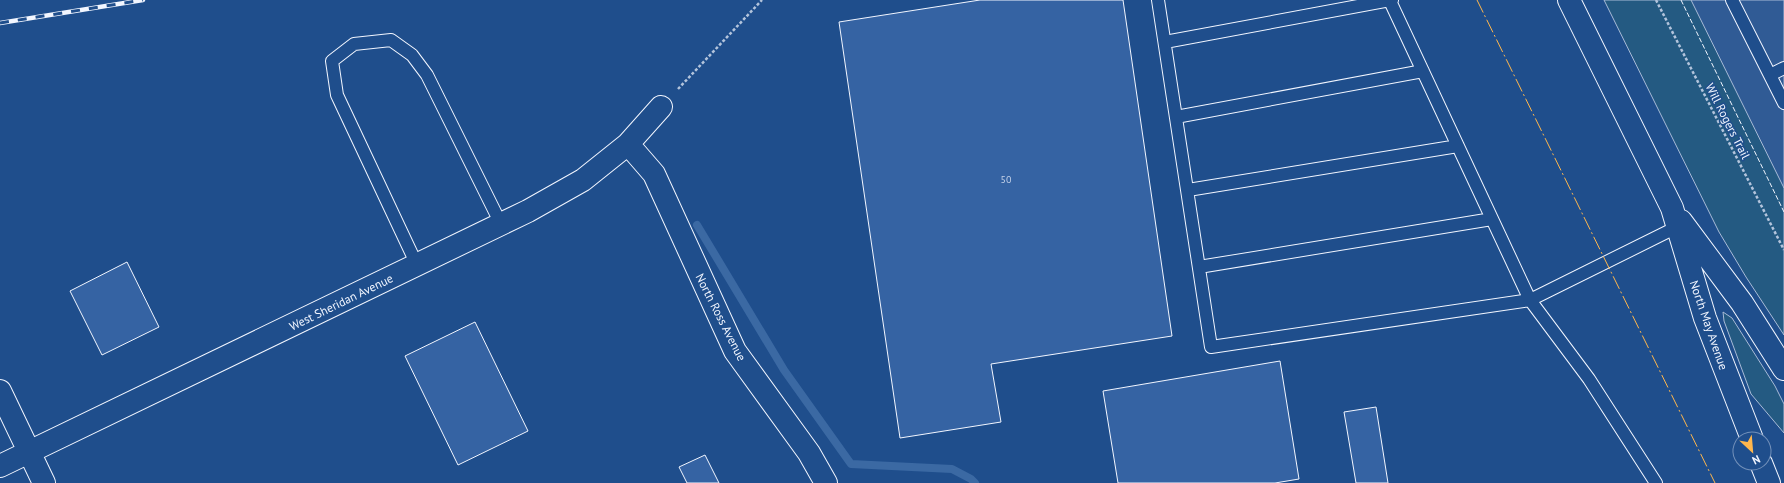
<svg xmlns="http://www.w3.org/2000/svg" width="1784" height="483" font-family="'PT Sans',sans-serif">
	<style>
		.green { fill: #245a82; stroke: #a8bbd7 }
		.parking { fill: #305b95; stroke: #a8bbd7 }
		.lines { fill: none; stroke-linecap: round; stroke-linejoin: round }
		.stream { stroke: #3b69a3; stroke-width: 8 }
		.building { fill: #3563a3; stroke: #f2f6ff }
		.service-casing { stroke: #f2f6ff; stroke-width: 14 }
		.minor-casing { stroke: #f2f6ff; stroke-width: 24 }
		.secondary-casing { stroke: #f2f6ff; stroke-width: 24 }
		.path { stroke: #b3c4dc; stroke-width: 2.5; stroke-dasharray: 3 2; stroke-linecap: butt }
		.service { stroke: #1f4e8c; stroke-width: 12 }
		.minor { stroke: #1f4e8c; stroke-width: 22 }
		.secondary { stroke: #1f4e8c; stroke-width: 22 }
		.rail-casing { stroke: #f2f6ff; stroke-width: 4.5 }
		.rail { stroke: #1f4e8c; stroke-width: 3; stroke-dasharray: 9; stroke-linecap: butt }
		.fence { stroke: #f2f6ff; stroke-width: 1; stroke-dasharray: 5 2; stroke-linecap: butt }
		.power { stroke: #ffb74d; stroke-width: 1; stroke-dasharray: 14 3 2 3; stroke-linecap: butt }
		.labels { text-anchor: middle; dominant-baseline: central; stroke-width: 3; stroke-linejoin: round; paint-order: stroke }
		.number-label { font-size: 10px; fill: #c3d1e8 }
		.street-label { font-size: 12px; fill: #f2f6ff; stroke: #1f4e8c }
	</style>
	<rect width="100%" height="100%" fill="#1f4e8c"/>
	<path class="green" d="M1604 0H1784V335L1746 277 1719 232Z
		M1723 312 1732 318 1775 386 1784 404V433L1751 394 1724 321Z"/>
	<path class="parking" d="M1691 0H1784V188Z"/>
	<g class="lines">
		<path class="stream" d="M697 225 784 370 851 464 952 469 971 479 975 483"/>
	</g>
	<path class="building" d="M980 0H1123L1172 336 991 364 1001 422 900 438 839 22Z
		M127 262 159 327 102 355 70 291Z
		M475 322 528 431 458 465 405 356Z
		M1280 361 1299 479 1275 483H1118L1103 391Z
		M1376 407 1388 483H1356L1344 412Z
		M705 455 719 483H687L679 467Z"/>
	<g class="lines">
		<defs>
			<path id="service" d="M1158 0 1211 347 1530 300 1589 379 1656 483
				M1392 0 1390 1 1530 300 1677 227
				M1732 0 1784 103
				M1165 42 1390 0
				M1770 75 1784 68
				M1176 117 1423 71
				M1188 190 1458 146
				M417 265 337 95 332 61 354 44 391 40 412 55 427 75 501 224
				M1199 267 1492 219"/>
			<path id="minor" d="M628 144 654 174 735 351 809 453 826 483
				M0 391 44 483
				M0 466 528 211 583 180 628 144 661 107"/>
			<path id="secondary" d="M1569 0 1672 208 1705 318 1752 439
				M1681 221 1742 303 1784 369
				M1761 463 1769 483"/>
		</defs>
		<use href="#service" class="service-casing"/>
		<use href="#minor" class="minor-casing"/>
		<use href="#secondary" class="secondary-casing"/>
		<path class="path" d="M1656 0 1784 250
			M678 89 762 0"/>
		<use href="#service" class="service"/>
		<use href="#minor" class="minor"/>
		<use href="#secondary" class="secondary"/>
		<defs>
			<path id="rail" d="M0 23 143 0"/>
		</defs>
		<use href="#rail" class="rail-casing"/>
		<use href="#rail" class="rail"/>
		<path class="fence" d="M1681 0 1784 212"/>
		<path class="power" d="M1477 0 1715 483"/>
	</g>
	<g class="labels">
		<g class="number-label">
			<text x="1006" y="179">50</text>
		</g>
		<g class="street-label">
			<text transform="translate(1728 121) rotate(63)">Will Rogers Trail</text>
			<text transform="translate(341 302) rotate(-26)">West Sheridan Avenue</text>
			<text transform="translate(721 317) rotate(63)">North Ross Avenue</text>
			<text transform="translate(1709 325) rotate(71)">North May Avenue</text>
		</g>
	</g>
	<g transform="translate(1752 451) rotate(154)"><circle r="19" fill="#1f4e8c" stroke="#7391ba"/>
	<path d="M0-3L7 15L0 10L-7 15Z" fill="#ffb74d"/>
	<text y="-6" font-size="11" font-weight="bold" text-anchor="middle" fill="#f2f6ff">N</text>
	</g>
</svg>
